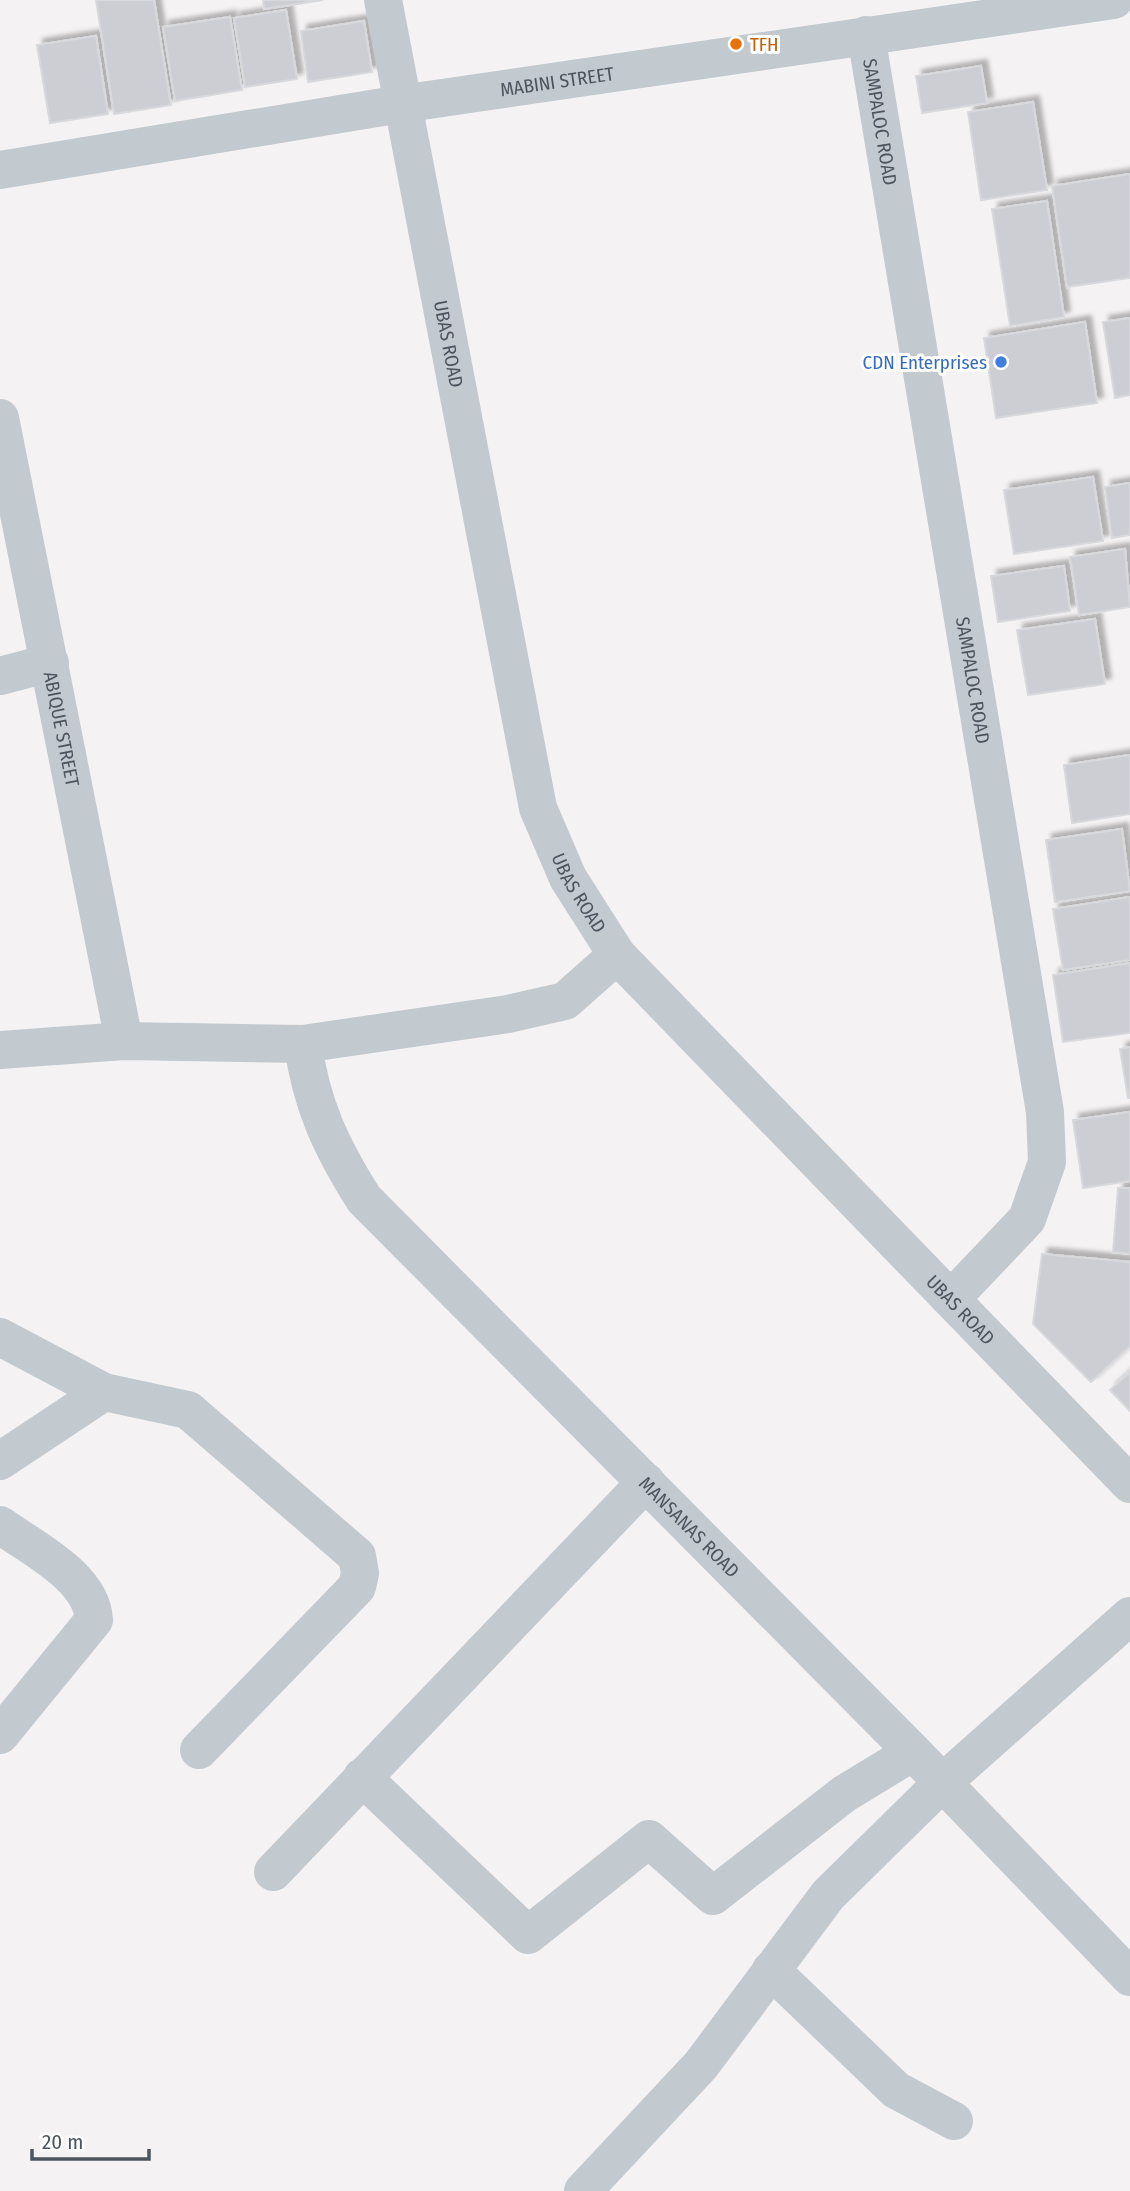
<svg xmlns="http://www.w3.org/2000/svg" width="1130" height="2191" font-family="'Fira Sans Condensed',sans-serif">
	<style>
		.building { fill: #cdced4; stroke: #d7d9dc; stroke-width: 2; filter: url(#shadow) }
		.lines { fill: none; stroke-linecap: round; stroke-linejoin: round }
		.minor { stroke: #c2c9cf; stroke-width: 38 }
		.food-dot { fill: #e8710a; stroke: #fff; stroke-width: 2.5 }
		.shop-dot { fill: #3f7fe0; stroke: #fff; stroke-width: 2.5 }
		.labels { text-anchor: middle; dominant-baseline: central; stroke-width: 6; stroke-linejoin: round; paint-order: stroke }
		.food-label { font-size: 19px; fill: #c56008; stroke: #fff; text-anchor: start }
		.street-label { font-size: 19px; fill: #4c555e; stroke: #fff }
		.shop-label { font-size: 19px; fill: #366cbe; stroke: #fff; text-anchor: end }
	</style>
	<defs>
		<filter id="shadow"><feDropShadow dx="6" dy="-6" stdDeviation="2" flood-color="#0004"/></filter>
	</defs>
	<rect width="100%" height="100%" fill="#f4f2f2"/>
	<path class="building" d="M96 0H154L171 105 114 114Z
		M263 0H323L264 9Z
		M286 10 297 79 245 87 234 18Z
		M230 17 242 90 175 101 163 27Z
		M364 21 372 72 308 82 301 31Z
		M96 36 108 114 50 123 37 45Z
		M981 66 987 103 922 113 916 76Z
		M1033 102 1047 190 981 200 968 112Z
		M1130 174V278L1067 287 1052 186Z
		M1047 201 1064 317 1010 326 992 209Z
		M1130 318V395L1115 398 1103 322Z
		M1085 322 1097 403 996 418 984 338Z
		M1093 477 1103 541 1014 554 1004 490Z
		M1130 483V535L1112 538 1105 487Z
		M1125 549 1130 607 1079 615 1070 557Z
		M1064 566 1070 611 998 622 991 576Z
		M1095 619 1105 684 1028 695 1017 630Z
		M1130 755V814L1072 823 1064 765Z
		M1122 829 1130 891 1055 902 1046 840Z
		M1130 897V960L1063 970 1053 909Z
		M1130 963V1033L1063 1042 1053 975Z
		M1130 1047V1098H1128L1120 1049Z
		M1130 1112V1181L1083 1188 1073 1120Z
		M1118 1188H1130V1254L1113 1252Z
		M1042 1254 1130 1262V1346L1091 1382 1033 1324Z
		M1130 1372V1411L1110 1390Z"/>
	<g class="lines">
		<g class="minor">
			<path id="s1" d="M383 0 538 808 568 878 617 955 1130 1484"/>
			<path id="s2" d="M866 35 1045 1112 1047 1162 1027 1219 952 1298"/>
			<path id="s3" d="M0 170 401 104 1114 0"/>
			<path id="s4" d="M0 418 124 1041"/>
			<path d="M0 676 50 663"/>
			<path id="s5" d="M303 1044C311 1104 331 1147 364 1199L913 1752 1130 1977"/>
			<path d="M0 1050 124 1041 303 1044 508 1014 565 1001 617 955"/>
			<path d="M0 1337 104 1392 188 1410 357 1556 360 1573 357 1587 199 1750"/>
			<path d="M0 1461 104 1392"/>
			<path d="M0 1525C32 1548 92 1577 94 1620L0 1735"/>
			<path d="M362 1777 528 1935 649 1839 713 1896 844 1794 913 1752"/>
			<path d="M273 1872 646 1482"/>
			<path d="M771 1970 896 2090 954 2121"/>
			<path d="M583 2191 701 2065 828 1895 942 1783 1130 1616"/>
		</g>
	</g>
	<circle class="food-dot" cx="736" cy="44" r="7"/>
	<circle class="shop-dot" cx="1001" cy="362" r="7"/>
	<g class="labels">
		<g class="food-label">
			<text x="750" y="44">TFH</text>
		</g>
		<g class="street-label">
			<text stroke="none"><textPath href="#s3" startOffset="564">MABINI STREET</textPath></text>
			<text stroke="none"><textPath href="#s2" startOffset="88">SAMPALOC ROAD</textPath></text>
			<text stroke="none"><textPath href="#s1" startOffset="350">UBAS ROAD</textPath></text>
			<text stroke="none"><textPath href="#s2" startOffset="654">SAMPALOC ROAD</textPath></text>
			<text stroke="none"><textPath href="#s4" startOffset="317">ABIQUE STREET</textPath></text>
			<text stroke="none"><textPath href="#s1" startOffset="917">UBAS ROAD</textPath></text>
			<text stroke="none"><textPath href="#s1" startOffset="1484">UBAS ROAD</textPath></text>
			<text stroke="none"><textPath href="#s5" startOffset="630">MANSANAS ROAD</textPath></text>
		</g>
		<g class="shop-label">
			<text x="987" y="362">CDN Enterprises</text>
		</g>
	</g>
	<path d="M32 2149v10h117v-10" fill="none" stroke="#4c555e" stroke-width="3.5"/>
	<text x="42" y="2149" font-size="21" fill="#4c555e" stroke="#ffffff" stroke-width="5" paint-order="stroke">20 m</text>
</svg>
